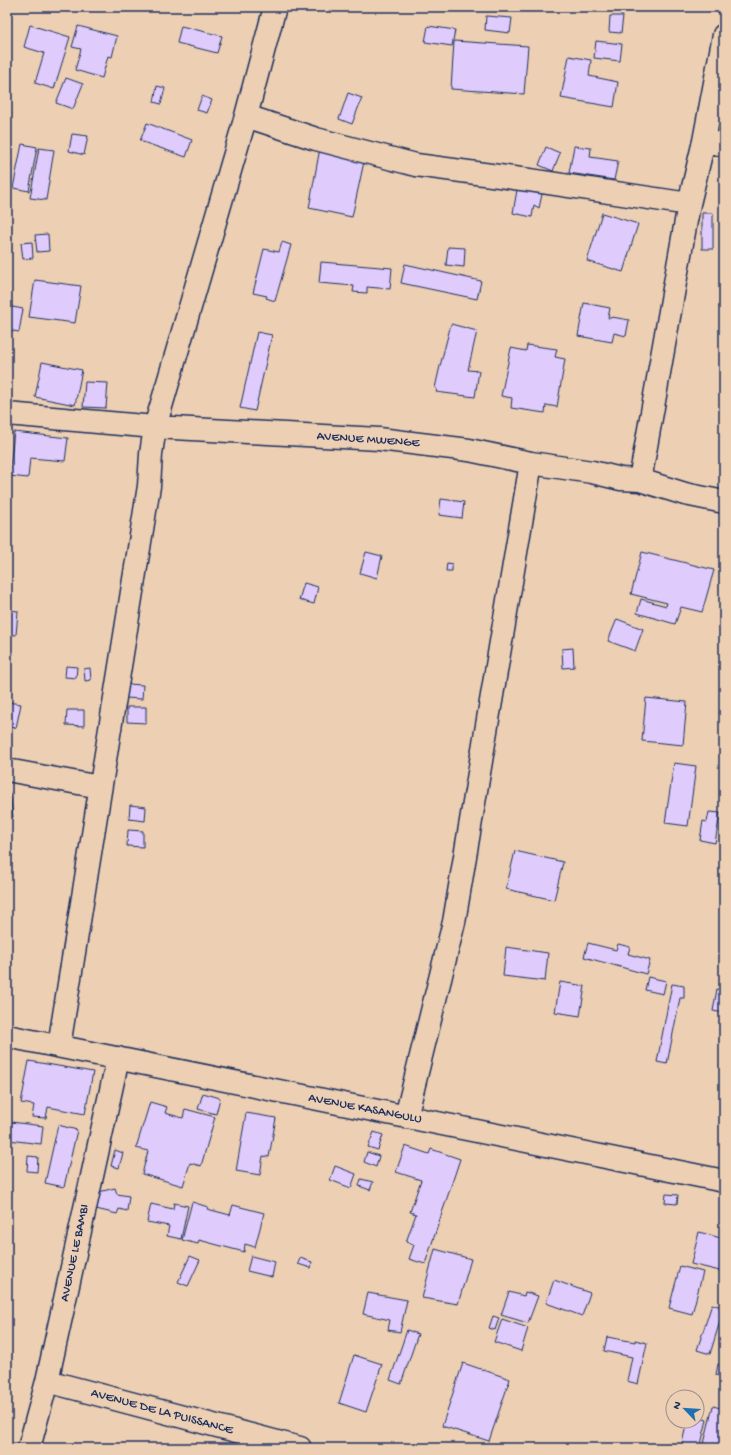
<svg xmlns="http://www.w3.org/2000/svg" width="731" height="1455" font-family="'Gochi Hand',sans-serif">
	<style>
		.building { fill: #dfcbfc; stroke: #1b2f5e }
		.lines { fill: none; stroke-linecap: round; stroke-linejoin: round }
		.minor-casing { stroke: #1b2f5e; stroke-width: 25 }
		.minor { stroke: #edcfb3; stroke-width: 22 }
		.labels { text-anchor: middle; dominant-baseline: central; stroke-width: 3.5; stroke-linejoin: round; paint-order: stroke }
		.street-label { font-size: 13px; fill: #1b2f5e; stroke: #edcfb3 }
	</style>
	<rect width="100%" height="100%" fill="#edcfb3"/>
	<filter id="ink" filterUnits="userSpaceOnUse"><feTurbulence type="fractalNoise" baseFrequency=".025" numOctaves="2"/><feDisplacementMap in="SourceGraphic" scale="8" xChannelSelector="R" yChannelSelector="G"/><feConvolveMatrix kernelMatrix="1 2 1 2 8 2 1 2 1" color-interpolation-filters="sRGB"/></filter>
	<g filter="url(#ink)">
		<path class="building" d="M55 7H70L68 12Z
			M486 16 512 18 510 33 485 30Z
			M610 16H623L621 33 609 32Z
			M30 25 70 37 54 89 35 83 44 53 24 47Z
			M78 26 117 36 112 57 108 56 102 78 75 70 81 49 72 47Z
			M181 26 222 36 217 53 177 43Z
			M428 26 455 30 452 46 425 42Z
			M454 41 528 46 524 94 451 89Z
			M596 41 622 44 620 61 594 58Z
			M569 56 591 60 589 76 618 82 614 107 561 98Z
			M66 78 83 84 73 109 56 103Z
			M157 86 165 88 161 104 154 102Z
			M348 93 362 98 352 124 339 119Z
			M202 96 212 100 207 113 197 110Z
			M147 123 192 140 186 157 140 141Z
			M72 134 88 136 84 155 69 151Z
			M22 144 37 147 29 191 13 188Z
			M574 146 591 148 590 157 618 161 614 180 569 173Z
			M546 147 560 153 553 171 539 165Z
			M39 148 54 150 46 200 30 198Z
			M320 148 365 157 352 217 309 208Z
			M518 184 543 190 539 208 534 205 532 217 513 213Z
			M602 213 638 224 623 272 587 261Z
			M702 213H713V249H702Z
			M48 234 49 251 37 252 35 235Z
			M32 242 33 258 23 259 21 243Z
			M282 242 291 245 275 301 266 298 267 296 253 293 264 249 279 252Z
			M448 247 465 248 464 267 446 265Z
			M321 262 392 268 390 289 367 287V293L353 292 354 286 319 283Z
			M405 264 481 281 477 299 401 283Z
			M35 280 81 286 75 323 29 317Z
			M584 303 610 308 608 318H611L612 317 629 320 626 336 614 333 612 342 578 336Z
			M7 306 23 309 19 332 7 330Z
			M451 324 477 331 468 370 479 371 475 397 436 392 437 389 435 388 440 366Z
			M257 332 272 335 255 411 240 408Z
			M527 345 557 349 555 357 565 359 557 407 546 405 545 413 511 408 512 398 501 396 511 348 526 351Z
			M42 362 82 370 75 405 35 397Z
			M85 382 108 383 106 408 83 407Z
			M14 432 68 438 65 461 30 458 28 478 9 476Z
			M441 499 464 502 462 518 439 515Z
			M366 552 382 556 377 578 360 573Z
			M642 552 714 570 702 612 681 607 675 624 637 613 641 599 666 606 667 603 631 594Z
			M447 563 452 564V571H446Z
			M304 583 318 587 314 604 299 600Z
			M7 610 18 611 16 635 7 634Z
			M617 619 643 629 635 651 608 641Z
			M573 648 574 667 563 668 562 649Z
			M66 666 77 667 76 678 65 677Z
			M90 668 91 680 85 681 84 669Z
			M127 684 143 685 142 699 126 698Z
			M646 698 687 702 683 745 642 741Z
			M7 702 21 704 16 728 7 726Z
			M127 707H146V723L127 722Z
			M67 710H84V726L66 725Z
			M7 742H8L9 753H7Z
			M674 763 696 766 688 826 665 823Z
			M7 793H10L13 817 7 818Z
			M130 805 146 807 145 821 129 819Z
			M709 812 720 813 715 843 700 840 703 821 707 822Z
			M128 830 143 831V847L127 846Z
			M515 851 563 862 554 900 506 889Z
			M724 934V950H721Z
			M588 943 616 950 618 944 630 947 628 954 650 960 646 974 584 957Z
			M506 947 548 953 545 981 503 976Z
			M648 977 666 981 663 994 645 990Z
			M560 982 585 986 580 1016 555 1012Z
			M672 984 684 986V998H680L667 1064 657 1062Z
			M717 989 724 990V1013L713 1011Z
			M29 1061 93 1072 85 1114 48 1107 46 1118 32 1117 34 1105 21 1103Z
			M203 1093 220 1098 216 1114 198 1109Z
			M150 1102 167 1107 165 1113 183 1118 185 1109 215 1117 201 1166 190 1163 183 1186 142 1174 148 1151 136 1148Z
			M246 1113 276 1118 269 1157 263 1156 260 1175 236 1171Z
			M11 1122 43 1126 41 1144 9 1140Z
			M58 1125 77 1130 64 1187 45 1183Z
			M374 1132 383 1135 378 1150 368 1147Z
			M405 1146 429 1154 431 1149 460 1159 425 1264 409 1259 414 1245 406 1242 416 1214 410 1212 421 1180 396 1172Z
			M115 1150 123 1153 119 1168 111 1166Z
			M367 1152 379 1156 376 1167 364 1162Z
			M28 1156 38 1157 37 1172 27 1171Z
			M335 1166 356 1174 351 1188 330 1180Z
			M361 1179 373 1182 370 1190 359 1186Z
			M115 1188 117 1194 129 1196 127 1211 119 1209 117 1214 96 1209 99 1192Z
			M666 1194 678 1195 677 1204 665 1203Z
			M192 1202 208 1207 207 1209 230 1215 233 1205 264 1213 255 1247 245 1244 244 1252 199 1240 198 1244 182 1240Z
			M174 1203 188 1206 181 1239 167 1236 169 1226 147 1222 151 1204 173 1209Z
			M699 1232 724 1239V1272L691 1264Z
			M435 1249 471 1259 458 1304 422 1298Z
			M190 1256 200 1260 188 1286 178 1282Z
			M251 1256 275 1262 272 1277 247 1271Z
			M300 1258 312 1262 311 1268 298 1264Z
			M680 1266 703 1272 692 1314 669 1308Z
			M554 1280 590 1293 582 1316 546 1303Z
			M509 1292 524 1296 525 1292 538 1296 528 1323 501 1315Z
			M368 1293 407 1300 400 1332 388 1330 390 1320 363 1314Z
			M712 1304 724 1308 710 1354 697 1350Z
			M493 1316 499 1318 495 1330 489 1328Z
			M502 1319 528 1328 521 1351 494 1342Z
			M407 1330 418 1334 401 1384 390 1380Z
			M607 1337 635 1342V1340L647 1343 638 1384 627 1381 632 1357 604 1351Z
			M354 1355 382 1364 366 1412 339 1403Z
			M463 1363 510 1379 489 1441 442 1426Z
			M718 1364 724 1365V1377L716 1375Z
			M713 1406 724 1409V1448H703Z
			M697 1417 707 1420 700 1448H681L687 1421H697Z"/>
		<g class="lines">
			<defs>
				<path id="minor" d="M246 116 316 139 416 165 529 180 689 204
					M704 141 724 145
					M7 414 155 427 379 439 469 450 531 463 592 472 621 479 640 480 685 494 724 502
					M640 480 689 204 704 141 724 35
					M7 770 100 787
					M7 1036 724 1181
					M59 1046 149 486 151 454 155 427 246 116 275 7
					M406 1117 454 922 531 463
					M47 1381 300 1448
					M29 1448 47 1381 118 1058"/>
			</defs>
			<use href="#minor" class="minor-casing"/>
			<use href="#minor" class="minor"/>
		</g>
	</g>
	<g class="labels">
		<g class="street-label">
			<text transform="translate(368 440) rotate(4)">AVENUE MWENGE</text>
			<text transform="translate(365 1109) rotate(11)">AVENUE KASANGULU</text>
			<text transform="translate(75 1253) rotate(-78)">AVENUE LE BAMBI</text>
			<text transform="translate(162 1412) rotate(15)">AVENUE DE LA PUISSANCE</text>
		</g>
	</g>
	<rect width="731" height="1455" fill="none" stroke="#edcfb3" stroke-width="24"/>
	<rect x="12" y="12" width="707" height="1431" fill="none" stroke="#1b2f5e" stroke-width="1.5" filter="url(#ink)"/>
	<g transform="translate(685 1409) rotate(295)"><circle r="19" fill="#edcfb3" stroke="#998f91"/>
	<path d="M0-3L7 15L0 10L-7 15Z" fill="#1f6fb2"/>
	<text y="-6" font-size="11" font-weight="bold" text-anchor="middle" fill="#1b2f5e">N</text>
	</g>
</svg>
